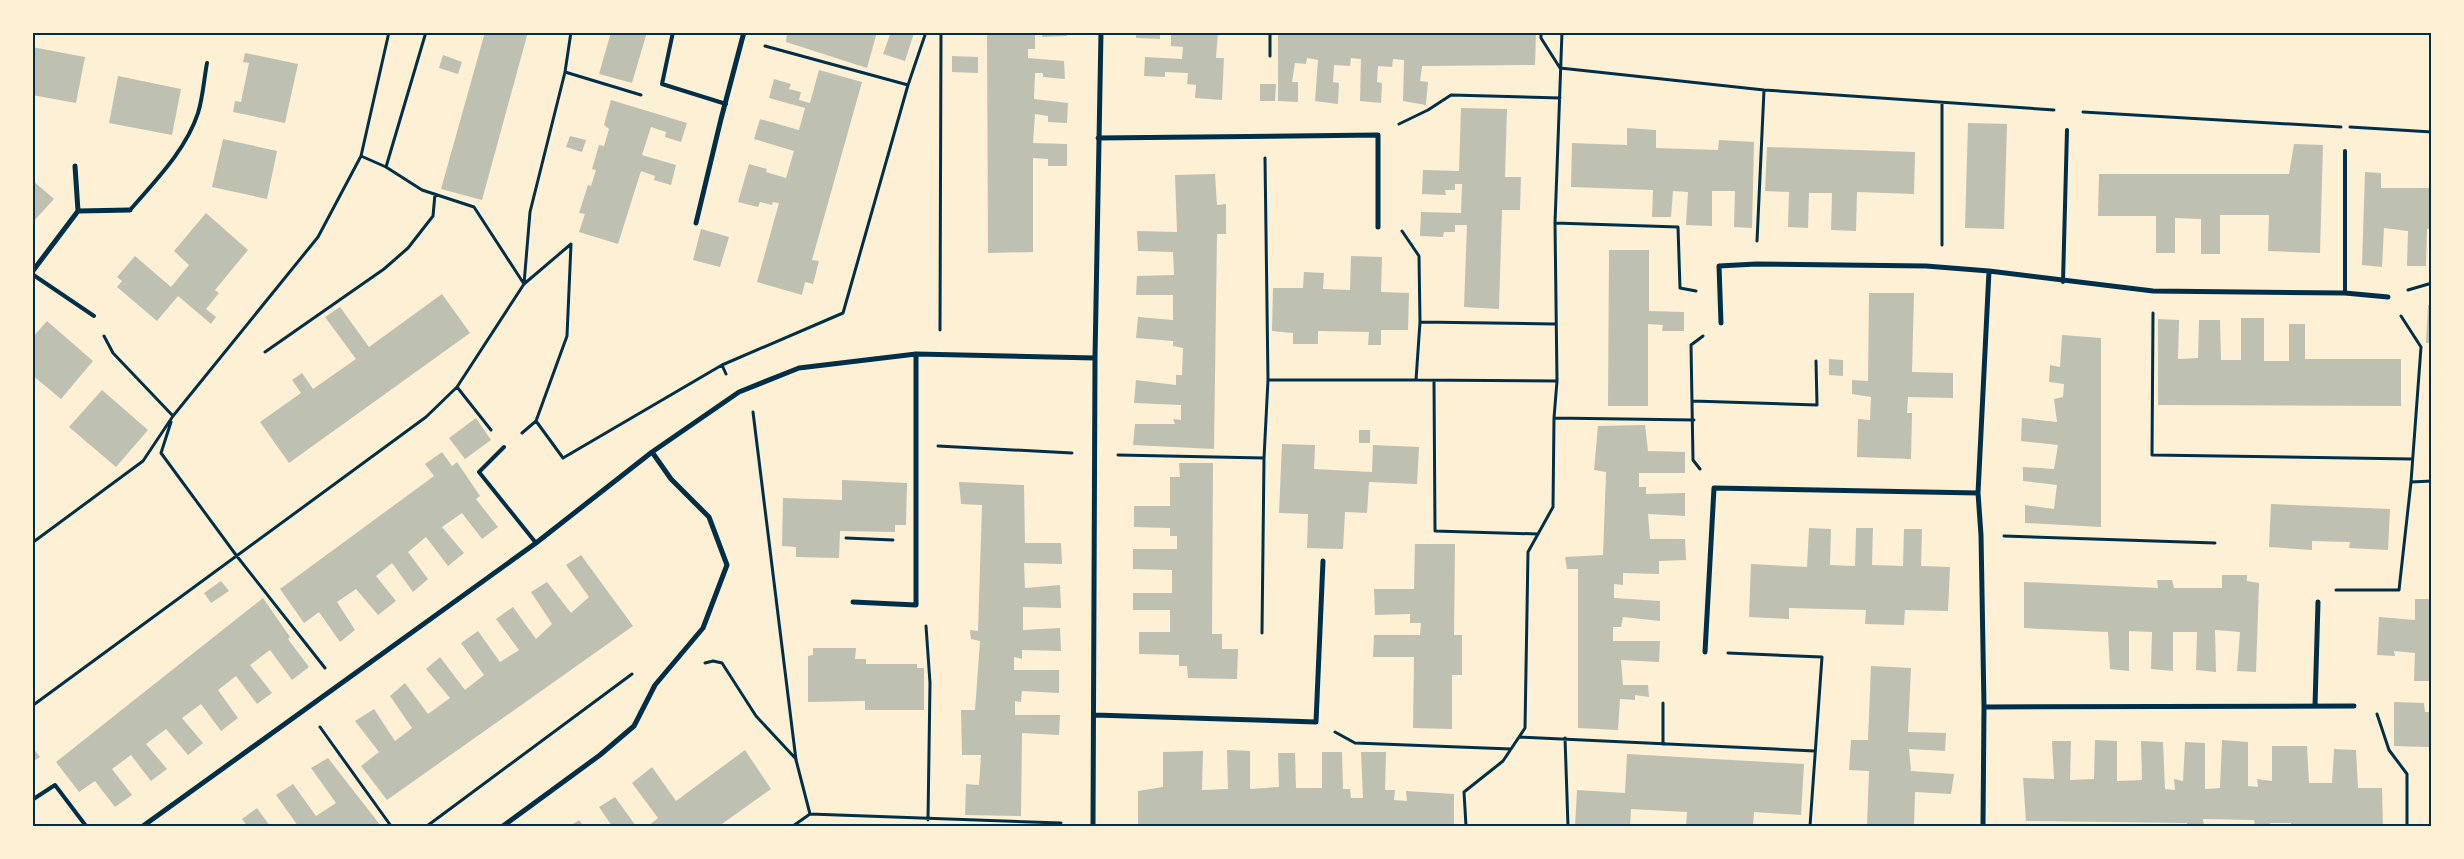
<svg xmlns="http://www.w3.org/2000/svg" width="2464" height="859" font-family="Arial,sans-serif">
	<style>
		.building { fill: #bec0b2 }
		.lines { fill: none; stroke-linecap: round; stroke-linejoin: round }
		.path { stroke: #003049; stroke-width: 3 }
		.service { stroke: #003049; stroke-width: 4 }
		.minor { stroke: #003049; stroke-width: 5 }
		.neatline { fill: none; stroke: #003049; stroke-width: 2 }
	</style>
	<rect width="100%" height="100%" fill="#fdf0d5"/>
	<path class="building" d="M485 32H528L482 200 441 189Z
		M611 32H647L632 83 599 74Z
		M787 32 830 34 877 32 867 68 786 42Z
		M891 32 914 33 905 61 883 54Z
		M987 32H1035V49H1028V58L1064 61 1065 79 1043 77V73H1035L1034 99 1068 103 1067 123 1048 122V116L1035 114 1033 143 1067 144V166H1048V159L1033 158V252L988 253Z
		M1043 32H1067V36L1042 37Z
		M1136 32H1218L1216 58H1224L1222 100 1195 98 1196 85 1187 84 1188 73 1165 72V77L1144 76 1145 57 1182 59 1183 47 1171 46V35L1160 34V39L1136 38Z
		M1278 32H1536L1535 65 1422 66 1420 81 1428 82 1426 105 1403 101 1404 60 1393 59 1392 67 1378 66 1377 82 1382 83 1381 103 1360 101 1361 59 1351 58 1350 66 1334 65 1333 82 1339 83 1338 104 1315 101 1318 60 1307 58 1306 64 1295 63 1292 82H1298V102L1278 101Z
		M32 47 85 57 76 103 32 95Z
		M245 53 298 64 285 123 233 112 235 101 241 102 249 63 243 62Z
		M443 55 462 62 458 74 439 68Z
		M952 56 978 57V73L952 72Z
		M819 70 862 82 812 260 819 261 813 284 805 282 802 295 757 282 779 203 773 202 772 205 760 202 758 207 738 202 749 164 767 169 766 172 786 178 794 151 754 139 760 119 799 130 805 108 769 98 774 79 791 84 789 89 801 92 799 100 810 103Z
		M118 76 181 89 172 135 109 123Z
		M1260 84H1276L1275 101H1260Z
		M611 100 687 123 681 142 665 137 666 132 651 127 642 155 676 165 671 185 654 180 655 176 641 171 618 244 579 232 585 214 579 213 588 185 591 186 596 170 592 169 599 145 604 146 609 129 604 125Z
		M1461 108 1507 109 1505 177H1521L1520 210H1502L1499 309 1464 307 1467 225H1455V232H1444L1443 237 1420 236 1421 212 1461 213 1462 184H1455V190H1445L1446 195 1422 194 1423 170 1459 171Z
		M1968 123 2007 124 2004 229 1965 228Z
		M1627 128 1656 130V148L1718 150 1719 140 1754 142 1752 228 1734 227 1735 191H1712V226L1686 225 1688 192 1673 191 1671 217H1652L1653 190 1571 187 1572 143 1627 145Z
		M570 136 586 140 582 152 566 147Z
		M223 139 277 151 267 199 212 187Z
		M2294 144 2323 145 2320 253 2268 251 2269 215H2220V254H2201V219L2175 218V253H2156V216H2098L2099 174H2289Z
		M1767 147 1915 152 1914 194 1857 192 1856 231 1831 230 1832 193H1809L1808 228 1788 227 1789 192 1765 191Z
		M2365 172 2381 173V188H2432V229H2427L2426 266H2407L2408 231 2384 228 2382 267 2362 265Z
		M1215 174 1217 205 1226 204V234H1217L1214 449 1133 445 1135 424H1175L1173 419 1181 420V405L1134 403 1136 380 1176 385V375H1182L1183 348 1173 346V341L1136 338 1138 317 1173 320V295H1136L1137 276 1174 275 1173 252 1138 251 1137 231 1177 232 1175 175Z
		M32 180 54 199 32 223Z
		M206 213 248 250 215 290 219 293 206 309 216 317 211 324 178 296 157 321 117 287 122 281 117 277 135 256 171 287 189 265 174 251Z
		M701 229 729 237 720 267 693 260Z
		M1609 250H1649V311L1684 312V331H1662L1663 325 1648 324V406H1608Z
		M1351 256 1382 257 1381 292 1409 293 1408 330H1381V345H1368L1369 332 1318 331V344H1293V333L1272 331 1273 288H1303L1304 272 1324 273 1323 289 1350 290Z
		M1869 293H1914L1912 372 1953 373V398L1908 397 1907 413H1912L1911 459 1857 457 1858 419 1870 420 1871 397 1852 394V380L1868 381Z
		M442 294 470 333 289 463 260 422 301 393 292 380 302 373 313 389 356 359 325 317 340 307 369 347Z
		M2428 305H2432V343H2426Z
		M2241 318H2264V361H2289V324H2305V359H2401V406L2158 405V319L2179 320 2178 359 2198 358 2199 320H2220L2221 360H2241Z
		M47 321 93 361 61 399 32 375V338Z
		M2062 335 2101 338V527L2025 523V505L2054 509 2057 485 2023 481V467L2054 469 2058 445 2021 441 2022 418 2057 422 2054 399 2063 397 2064 384 2049 382 2050 365 2060 367Z
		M1829 359 1843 360V376L1829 375Z
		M102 390 148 430 116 467 69 427Z
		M476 418 491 440 465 459 449 438Z
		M1645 425 1648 451 1685 452V473H1639V487H1646V494L1685 493V516L1648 514 1650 539H1685L1686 560 1659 561V574L1623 573V585L1614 584V598L1660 601V621L1623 617 1621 627H1613V641H1660L1659 662 1621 660 1623 685H1648L1649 697 1635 695V700L1620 699 1618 730 1578 728V569H1567L1565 557 1603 555 1606 472 1594 470 1598 426Z
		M1359 430H1370V443H1359Z
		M1282 444 1315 445 1314 469 1372 472 1373 445 1419 447 1417 484 1369 482 1367 513 1345 512 1343 549 1307 548 1308 514 1279 513Z
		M442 452 452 466 457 462 480 496 476 499 498 527 482 539 462 513 442 527 464 553 448 566 426 537 408 552 428 579 413 592 392 563 376 576 396 601 378 615 356 589 337 602 355 630 340 642 319 612 304 623 280 589 434 476 425 464Z
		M1179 463H1213L1212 634H1222V649H1238L1237 679 1188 678 1187 666H1179V655L1139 654V632H1170V610H1133V593H1172V570L1133 569V549H1177V536H1170V528L1134 527V506H1170V477H1180Z
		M842 480 907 483 906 525H895V532L840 531 839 558 796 557V547L782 546 783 498 842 500Z
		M959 482 1024 485 1025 543H1061L1062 564 1024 563 1025 588 1060 585 1061 608 1023 607V630L1060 628 1061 651 1022 650V659L1014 657V670H1059V693L1022 691 1021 702 1015 701V715H1060L1059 735 1022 733 1021 816 965 815 966 784 979 785 981 755H962L961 710H975L980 641 971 639 970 630 978 631 982 505 961 504Z
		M2271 504 2390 509 2388 550 2349 548 2350 542 2312 541V550L2269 547Z
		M1809 528 1831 529 1830 565 1855 566 1856 528H1873L1872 565 1903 566 1904 529H1922L1921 566 1950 567 1948 611 1905 610 1904 625 1865 624 1866 610 1789 608V619L1749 617 1751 564 1807 567Z
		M1415 544H1455L1454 635H1462V675H1452V729L1413 728 1414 657H1373L1374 635H1420L1421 623H1410V614L1375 615 1374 589H1414Z
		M581 555 633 626 387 800 361 766 379 752 355 721 374 709 395 741 412 728 390 696 405 683 428 714 450 698 426 669 440 657 465 690 484 675 461 643 478 631 500 662 519 650 496 619 513 607 536 639 552 624 531 592 547 582 571 613 589 597 566 565Z
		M2222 575H2247V581L2259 583 2256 672 2237 671 2240 632 2215 630 2216 672 2196 670 2197 632H2173V671L2151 669 2152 632 2129 631V671L2110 669 2108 632 2024 628V582L2158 588 2157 580H2172L2174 588H2222Z
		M221 581 229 591 211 603 204 593Z
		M263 598 290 637 288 639 309 667 292 680 270 650 250 665 272 693 257 704 236 676 218 690 238 718 221 731 201 704 182 718 203 743 188 755 166 729 146 744 167 769 151 781 131 755 112 769 132 795 115 807 95 781 79 792 56 762Z
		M2415 599H2432V681H2414L2415 653 2394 651 2395 656 2377 655 2379 617 2415 620Z
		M813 648H856L855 659H866V664H917V668H924V710H865V701L808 702V656L813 655Z
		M1871 666 1911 668 1908 732 1946 733 1945 751 1909 749 1911 771 1954 774 1951 794 1915 792 1914 826H1867L1869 771 1849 770 1851 740H1868Z
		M2394 702 2424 703 2425 712H2432L2429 747 2394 746Z
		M2095 740 2117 741V781L2142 780 2141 741 2163 742 2165 789 2175 790 2174 779 2183 781 2185 742 2205 743V789L2220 788 2222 740 2248 742V786L2258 787 2257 779 2272 781V746H2307L2309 783H2332L2334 749 2356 750 2358 788H2382L2383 826H2291V823H2270V826H2255L2254 820 2203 819 2204 826H2187V823L2026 821 2023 778 2054 779 2052 741H2071L2070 780 2094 779Z
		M32 747 40 757 32 762Z
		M745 750 771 789 719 826H648L658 818 632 783 652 767 676 801Z
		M1227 750 1250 751V789L1279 787 1278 753H1295L1296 788H1322V752H1342L1343 789H1350L1351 798H1363L1361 752H1386L1385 790H1395L1394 800 1407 801 1406 791 1454 794V826H1138V791L1163 787V752L1203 751 1202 790 1228 789Z
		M1627 754 1804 764 1801 815 1754 812 1753 826H1686L1687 812 1631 809 1630 826H1575L1577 790 1625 793Z
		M328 758 381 826H298L276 795 293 784 316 816 336 803 311 768Z
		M615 797 636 826H612L599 807Z
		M257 808 270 826H247L242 819Z
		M579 820 584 826H570Z"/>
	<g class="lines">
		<path class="path" d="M1541 32V38L1560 68 1764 90 2054 110
			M765 46 908 85 926 32
			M1270 56V32
			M565 72 641 95
			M2083 112 2341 127
			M1399 124 1428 110 1451 95 1560 98
			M2350 127 2432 132
			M361 156 386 167 422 190 474 207 524 284 571 244 567 336 536 421 522 433
			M1265 158 1268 380H1416
			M386 167 426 32
			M1555 223 1678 227 1680 288 1696 291
			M1402 231 1419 256 1420 322 1416 380 1557 381
			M1757 241 1764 90
			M1942 245V104
			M2408 290 2432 283
			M2153 313 2152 455 2412 459
			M1420 322 1555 324
			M940 330 941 32
			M104 336 113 353 173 416
			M265 352 384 269 408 248 433 216 435 194
			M722 365 843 313 908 85
			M1434 382 1435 531 1538 534
			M1693 401 1817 405 1816 361
			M753 412 796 760 810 814
			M1554 418 1694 420
			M536 421 563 458 722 365 726 374
			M171 422 161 453 236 555 325 668
			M491 430 457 387 524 284 530 212 565 72 571 32
			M938 446 1072 453
			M1118 455 1264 458 1268 380
			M1700 469 1693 460 1691 345 1703 336
			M2411 482 2432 481
			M2004 536 2215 543
			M846 538 893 540
			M32 543 143 461 173 416 318 237 361 156 389 32
			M2336 590H2399L2411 482 2421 347 2401 316
			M926 626 930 683 928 820
			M1262 633 1264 458
			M1728 653 1822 657 1810 826
			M705 663 713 661 722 663 756 716 796 759
			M32 706 426 417 457 387
			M2377 714 2389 750 2407 774V826
			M320 727 391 826
			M1335 732 1355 743 1511 749
			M1519 737 1815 751
			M1565 738 1568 826
			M1663 744V703
			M427 826 632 674
			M793 826 810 814 1061 823
			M1466 826 1464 792 1503 761 1525 728 1528 552 1553 507 1554 418 1557 381 1555 223 1562 32"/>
		<path class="service" d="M673 32 662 84 726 104
			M130 210C155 181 186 150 198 113 203 97 204 79 207 63
			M32 274 94 316
			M2063 282 2067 130
			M2345 293V151
			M504 447 479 472 536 543
			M32 800 55 785 86 826"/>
		<path class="minor" d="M1098 138 1378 135V227
			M75 166 78 211 130 210
			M696 223 721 119 744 32
			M32 272 78 211
			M1721 323 1719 266 1756 264 1926 266 1989 271 2153 291 2345 293 2388 297
			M853 602 916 605V354
			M1705 652 1714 488 1978 493
			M2315 706 2318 602
			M1984 707 2354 706
			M1094 715 1316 722 1323 561
			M143 826 536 543 652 452 739 392 799 368 916 354 1095 358
			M503 826 600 755 634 726 655 685 703 628 727 565 709 517 671 479 652 452
			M1093 826 1095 358 1101 32
			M1983 826 1984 707 1981 535 1978 493 1989 271"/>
	</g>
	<rect width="2464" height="859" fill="none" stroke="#fdf0d5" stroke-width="68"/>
	<rect x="34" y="34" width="2396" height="791" class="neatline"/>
</svg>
